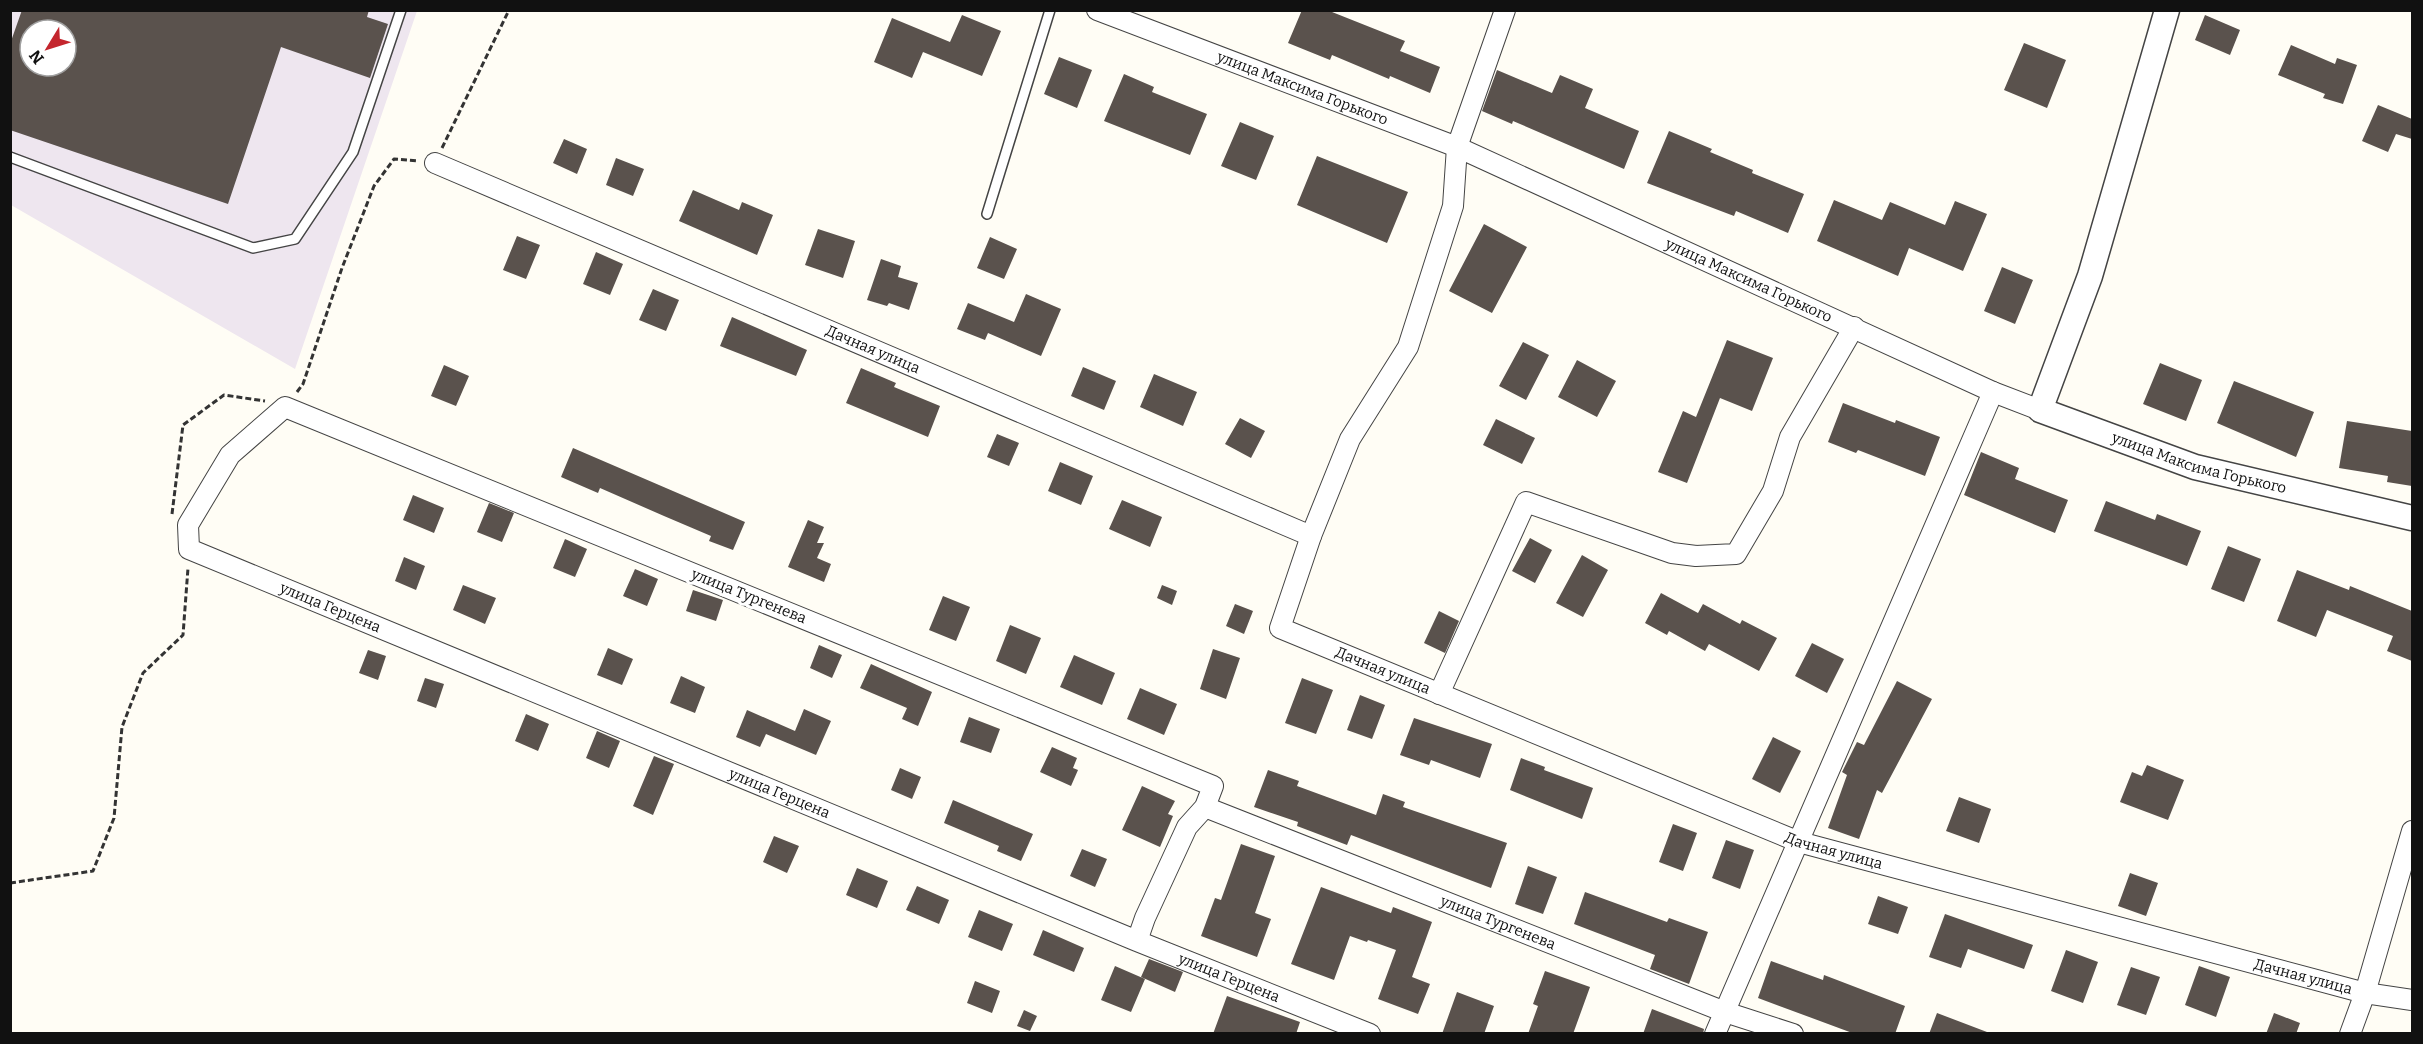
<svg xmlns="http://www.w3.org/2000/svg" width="2423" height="1044" font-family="Bitter,serif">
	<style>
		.industrial { fill: #eee6ef; fill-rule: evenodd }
		.building { fill: #5a524d; fill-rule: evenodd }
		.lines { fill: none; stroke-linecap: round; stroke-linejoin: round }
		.service-casing { stroke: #444; stroke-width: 12 }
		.minor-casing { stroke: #444; stroke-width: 22 }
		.tertiary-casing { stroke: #444; stroke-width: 27 }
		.path { stroke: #333; stroke-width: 3; stroke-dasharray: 6 3; stroke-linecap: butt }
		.service { stroke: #fff; stroke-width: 9 }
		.minor { stroke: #fff; stroke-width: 20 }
		.tertiary { stroke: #fff; stroke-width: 24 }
		.labels { text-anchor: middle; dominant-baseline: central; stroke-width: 6; stroke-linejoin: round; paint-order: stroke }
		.street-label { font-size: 15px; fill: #111; stroke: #fff }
	</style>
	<rect width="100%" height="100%" fill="#fffdf5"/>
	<path class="industrial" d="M11 11H417L295 369 11 205ZM30 30H66V66H30Z"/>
	<path class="building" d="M22 10H369L367 17 388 24 370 78 281 47 228 204 10 130V44ZM30 30H66V66H30Z
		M1302 10H1327L1405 41 1400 51 1440 67 1430 93 1390 76 1389 79 1332 55 1330 60 1288 43Z
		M962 15 1001 31 982 76 923 52 912 78 874 62 892 18 950 42Z
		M2205 15 2240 30 2230 55 2195 40Z
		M2024 43 2066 60 2047 108 2004 90Z
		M2291 45 2335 64 2337 58 2357 65 2343 104 2323 98 2325 94 2278 75Z
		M1059 57 1092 70 1077 108 1044 94Z
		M1497 70 1552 93 1560 75 1593 89 1585 108 1639 131 1624 169 1513 121 1512 124 1482 111Z
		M1124 74 1154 87 1152 92 1207 114 1190 155 1104 121Z
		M2378 105 2412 119V139L2396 134 2388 152 2362 141Z
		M1240 122 1274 136 1256 180 1221 166Z
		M1669 131 1712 149 1710 152 1753 170 1752 173 1804 194 1788 233 1736 211 1734 216 1647 183Z
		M564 139 587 149 577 174 553 163Z
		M1317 156 1408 192 1387 243 1297 205Z
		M616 158 644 169 633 196 606 185Z
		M693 190 739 210 742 202 773 215 757 255 679 221Z
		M1834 200 1882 220 1890 202 1945 225 1955 201 1987 214 1963 271 1909 248 1898 276 1817 241Z
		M1484 224 1527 247 1492 313 1449 291Z
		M818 229 855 241 843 278 805 265Z
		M517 236 540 245 526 279 503 270Z
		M990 237 1017 249 1004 279 977 268Z
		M596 252 623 264 610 295 583 284Z
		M881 259 901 266 898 277 918 283 909 310 889 303 887 306 867 300Z
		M2002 267 2033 280 2015 324 1984 311Z
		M653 289 679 300 666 331 639 320Z
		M1026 294 1061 309 1041 356 988 333 985 340 957 329 968 303 1014 322Z
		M732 317 807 350 796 376 720 346Z
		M1727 340 1773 358 1752 411 1720 398 1687 483 1658 472 1683 411 1696 417Z
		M1523 342 1549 355 1526 400 1499 386Z
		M1577 360 1616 381 1597 417 1558 397Z
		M2160 363 2202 380 2186 421 2143 404Z
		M444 365 469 376 456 406 431 396Z
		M1083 367 1116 381 1104 410 1071 396Z
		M861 368 896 383 894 387 940 406 928 437 846 403Z
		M1154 374 1197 392 1183 426 1140 407Z
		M2234 381 2314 412 2296 457 2217 423Z
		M1843 403 1895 423 1896 420 1940 437 1925 476 1858 450 1856 453 1828 442Z
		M1240 418 1265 431 1251 458 1225 444Z
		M1496 419 1535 438 1522 464 1483 445Z
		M2347 421 2412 431V486L2387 482 2388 476 2339 468Z
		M997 434 1019 443 1009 466 987 457Z
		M573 448 745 522 733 550 709 541 711 536 664 516 600 488 598 493 561 477Z
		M1981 452 2019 468 2015 479 2068 500 2055 533 1964 495Z
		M1060 462 1093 476 1081 505 1048 491Z
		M413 495 444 508 434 533 403 520Z
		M1122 500 1162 517 1150 547 1109 529Z
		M2106 501 2155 520 2157 514 2201 531 2187 566 2094 531Z
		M489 503 514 513 502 542 477 532Z
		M808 520 824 527 817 543H824L817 558 831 564 824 582 788 567Z
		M1530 538 1552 550 1535 583 1512 571Z
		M565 539 587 549 575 577 553 568Z
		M2228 546 2261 559 2244 602 2211 589Z
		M1582 555 1608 570 1583 617 1556 603Z
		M404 557 425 566 416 590 395 581Z
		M635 569 658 579 647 606 623 596Z
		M2297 570 2349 590 2350 586 2412 611V661L2387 651 2393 636 2327 610 2316 637 2277 621Z
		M463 585 496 598 485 624 453 610Z
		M1162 585 1177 591 1172 605 1157 598Z
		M693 590 723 600 716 621 686 611Z
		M1661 593 1698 613 1703 604 1740 624 1742 620 1777 638 1759 671 1709 644 1705 651 1669 631 1667 635 1645 623Z
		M943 596 970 607 956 641 929 630Z
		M1235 604 1253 611 1244 634 1226 626Z
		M1439 611 1459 621 1445 653 1424 643Z
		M1010 625 1041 638 1026 674 996 661Z
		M1812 643 1844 659 1827 693 1795 676Z
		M819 645 842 655 832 678 810 668Z
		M608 648 633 659 622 685 597 675Z
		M1213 649 1240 658 1226 699 1200 689Z
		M368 650 386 656 378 680 359 673Z
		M1074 655 1115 673 1102 705 1060 687Z
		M871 664 932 692 918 726 902 719 907 708 860 688Z
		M681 676 705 687 695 713 670 703Z
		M425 678 444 684 436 708 417 701Z
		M1302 678 1333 690 1316 734 1285 723Z
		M1897 681 1932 699 1882 793 1877 790 1859 839 1828 828 1847 775 1842 772 1857 742 1864 745Z
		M1140 688 1177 704 1164 735 1127 719Z
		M1360 695 1385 705 1372 739 1347 730Z
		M804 709 831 721 816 755 766 734 760 747 736 737 747 710 795 731Z
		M526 714 549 724 538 751 515 741Z
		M969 717 1000 729 991 753 960 742Z
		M1414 718 1492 744 1480 778 1431 760 1429 765 1400 755Z
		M597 731 620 741 609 768 586 758Z
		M1773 737 1801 751 1780 793 1752 779Z
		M1052 747 1077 758 1073 768 1078 770 1071 786 1040 772Z
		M654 756 674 764 653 815 633 806Z
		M1521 758 1545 767 1544 770 1593 788 1582 819 1510 790Z
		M2147 765 2184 780 2168 820 2120 802 2132 772 2142 776Z
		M900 768 921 777 912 799 891 790Z
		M1268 770 1299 781 1297 786 1376 815 1383 794 1405 802 1403 807 1507 843 1491 888 1351 835 1347 845 1297 826 1298 822 1254 807Z
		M1142 786 1175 801 1168 814 1173 816 1160 847 1122 830Z
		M1959 797 1991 809 1979 843 1946 831Z
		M953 800 1033 834 1021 861 997 851 999 846 944 823Z
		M1673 824 1697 833 1683 871 1659 862Z
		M774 836 799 846 787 873 763 862Z
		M1726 840 1754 850 1740 889 1712 878Z
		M1241 844 1275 856 1255 913 1271 919 1257 957 1201 936 1215 898 1221 900Z
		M1082 849 1107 859 1095 887 1070 876Z
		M1528 866 1557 877 1543 914 1515 904Z
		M857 868 888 881 877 908 846 895Z
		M2130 873 2158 883 2146 916 2118 906Z
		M917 886 949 900 939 924 906 910Z
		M1321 887 1391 913 1393 907 1432 922 1412 977 1430 984 1418 1014 1378 999 1396 950 1368 940 1367 942 1350 936 1334 980 1291 964Z
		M1585 892 1667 922 1669 918 1708 932 1689 984 1650 969 1655 955 1574 924Z
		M1878 896 1908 907 1898 934 1868 924Z
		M979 910 1013 924 1002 951 968 937Z
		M1945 914 2033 945 2024 969 1968 949 1961 968 1929 957Z
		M1043 930 1084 948 1074 972 1033 955Z
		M2066 950 2098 962 2083 1003 2051 991Z
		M1149 959 1183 972 1175 992 1141 977Z
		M1771 961 1823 980 1824 975 1905 1006 1895 1034H1855L1758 998Z
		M1115 966 1145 979 1131 1012 1101 1000Z
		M2199 966 2230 977 2216 1017 2185 1005Z
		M2131 967 2160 977 2146 1015 2117 1005Z
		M1545 971 1590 987 1573 1034H1528L1538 1006 1533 1004Z
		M975 981 1000 991 992 1013 967 1003Z
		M1457 992 1494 1006 1484 1034H1442Z
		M1227 996 1300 1022 1296 1034H1213Z
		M1652 1009 1704 1029 1703 1034H1643Z
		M1024 1010 1037 1016 1030 1031 1017 1026Z
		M1937 1013 1987 1032 1986 1034H1929Z
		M2274 1013 2300 1023 2296 1034H2266Z"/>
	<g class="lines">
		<defs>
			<path id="service" d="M10 157 253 248 295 239 353 152 401 10
				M987 214 1050 10"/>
			<g id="minor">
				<path id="s1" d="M1097 10 1457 147 1993 392 2040 410"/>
				<path id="s2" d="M1505 10 1457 147 1453 206 1408 347 1350 439 1311 536 1280 628 1799 842 2365 993 2412 1000"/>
				<path id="s3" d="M435 163 1311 536"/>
				<path d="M1439 694 1526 502 1672 553 1696 556 1736 554 1773 491 1790 437 1854 327"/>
				<path id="s4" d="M1205 807 1725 1012 1793 1034"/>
				<path id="s5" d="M1137 941 1145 918 1187 827 1205 807 1213 786 285 407 230 455 188 525 189 549 1137 941 1370 1034"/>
				<path d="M1715 1034 1993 392"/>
				<path d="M2350 1034 2365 993 2412 831"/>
			</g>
			<g id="tertiary">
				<path id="s6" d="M2167 10 2090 276 2040 410 2195 467 2412 518"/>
			</g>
		</defs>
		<use href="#service" class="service-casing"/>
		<use href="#minor" class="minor-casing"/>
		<use href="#tertiary" class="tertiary-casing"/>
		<path class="path" d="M442 148 509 10
			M297 392 303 384 342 268 374 186 394 159 418 161
			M172 514 183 425 224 395 265 401
			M10 883 93 871 114 818 122 727 143 673 183 635 188 568"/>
		<use href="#service" class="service"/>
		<use href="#minor" class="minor"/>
		<use href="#tertiary" class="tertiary"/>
	</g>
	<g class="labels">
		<g class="street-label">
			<text stroke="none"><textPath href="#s1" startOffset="220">улица Максима Горького</textPath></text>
			<text stroke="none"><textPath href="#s1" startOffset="706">улица Максима Горького</textPath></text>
			<text stroke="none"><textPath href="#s3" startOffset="476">Дачная улица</textPath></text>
			<text stroke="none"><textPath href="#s6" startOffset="588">улица Максима Горького</textPath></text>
			<text transform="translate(749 596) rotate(22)">улица Тургенева</text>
			<text stroke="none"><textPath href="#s5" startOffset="1508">улица Герцена</textPath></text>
			<text stroke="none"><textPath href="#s2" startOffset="774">Дачная улица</textPath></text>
			<text stroke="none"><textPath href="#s5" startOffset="1994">улица Герцена</textPath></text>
			<text stroke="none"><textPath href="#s2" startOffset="1260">Дачная улица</textPath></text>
			<text stroke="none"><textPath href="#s4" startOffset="315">улица Тургенева</textPath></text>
			<text stroke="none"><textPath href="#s2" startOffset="1746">Дачная улица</textPath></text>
			<text stroke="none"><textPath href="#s5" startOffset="2480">улица Герцена</textPath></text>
		</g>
	</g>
	<rect width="2423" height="1044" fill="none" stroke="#111111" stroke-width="24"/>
	<g transform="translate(48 48) rotate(232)"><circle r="28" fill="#ffffff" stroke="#a0a0a0" stroke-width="1.5"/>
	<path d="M0-4.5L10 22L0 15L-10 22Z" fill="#c4262e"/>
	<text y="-9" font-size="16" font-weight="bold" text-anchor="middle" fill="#111111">N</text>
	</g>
</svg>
